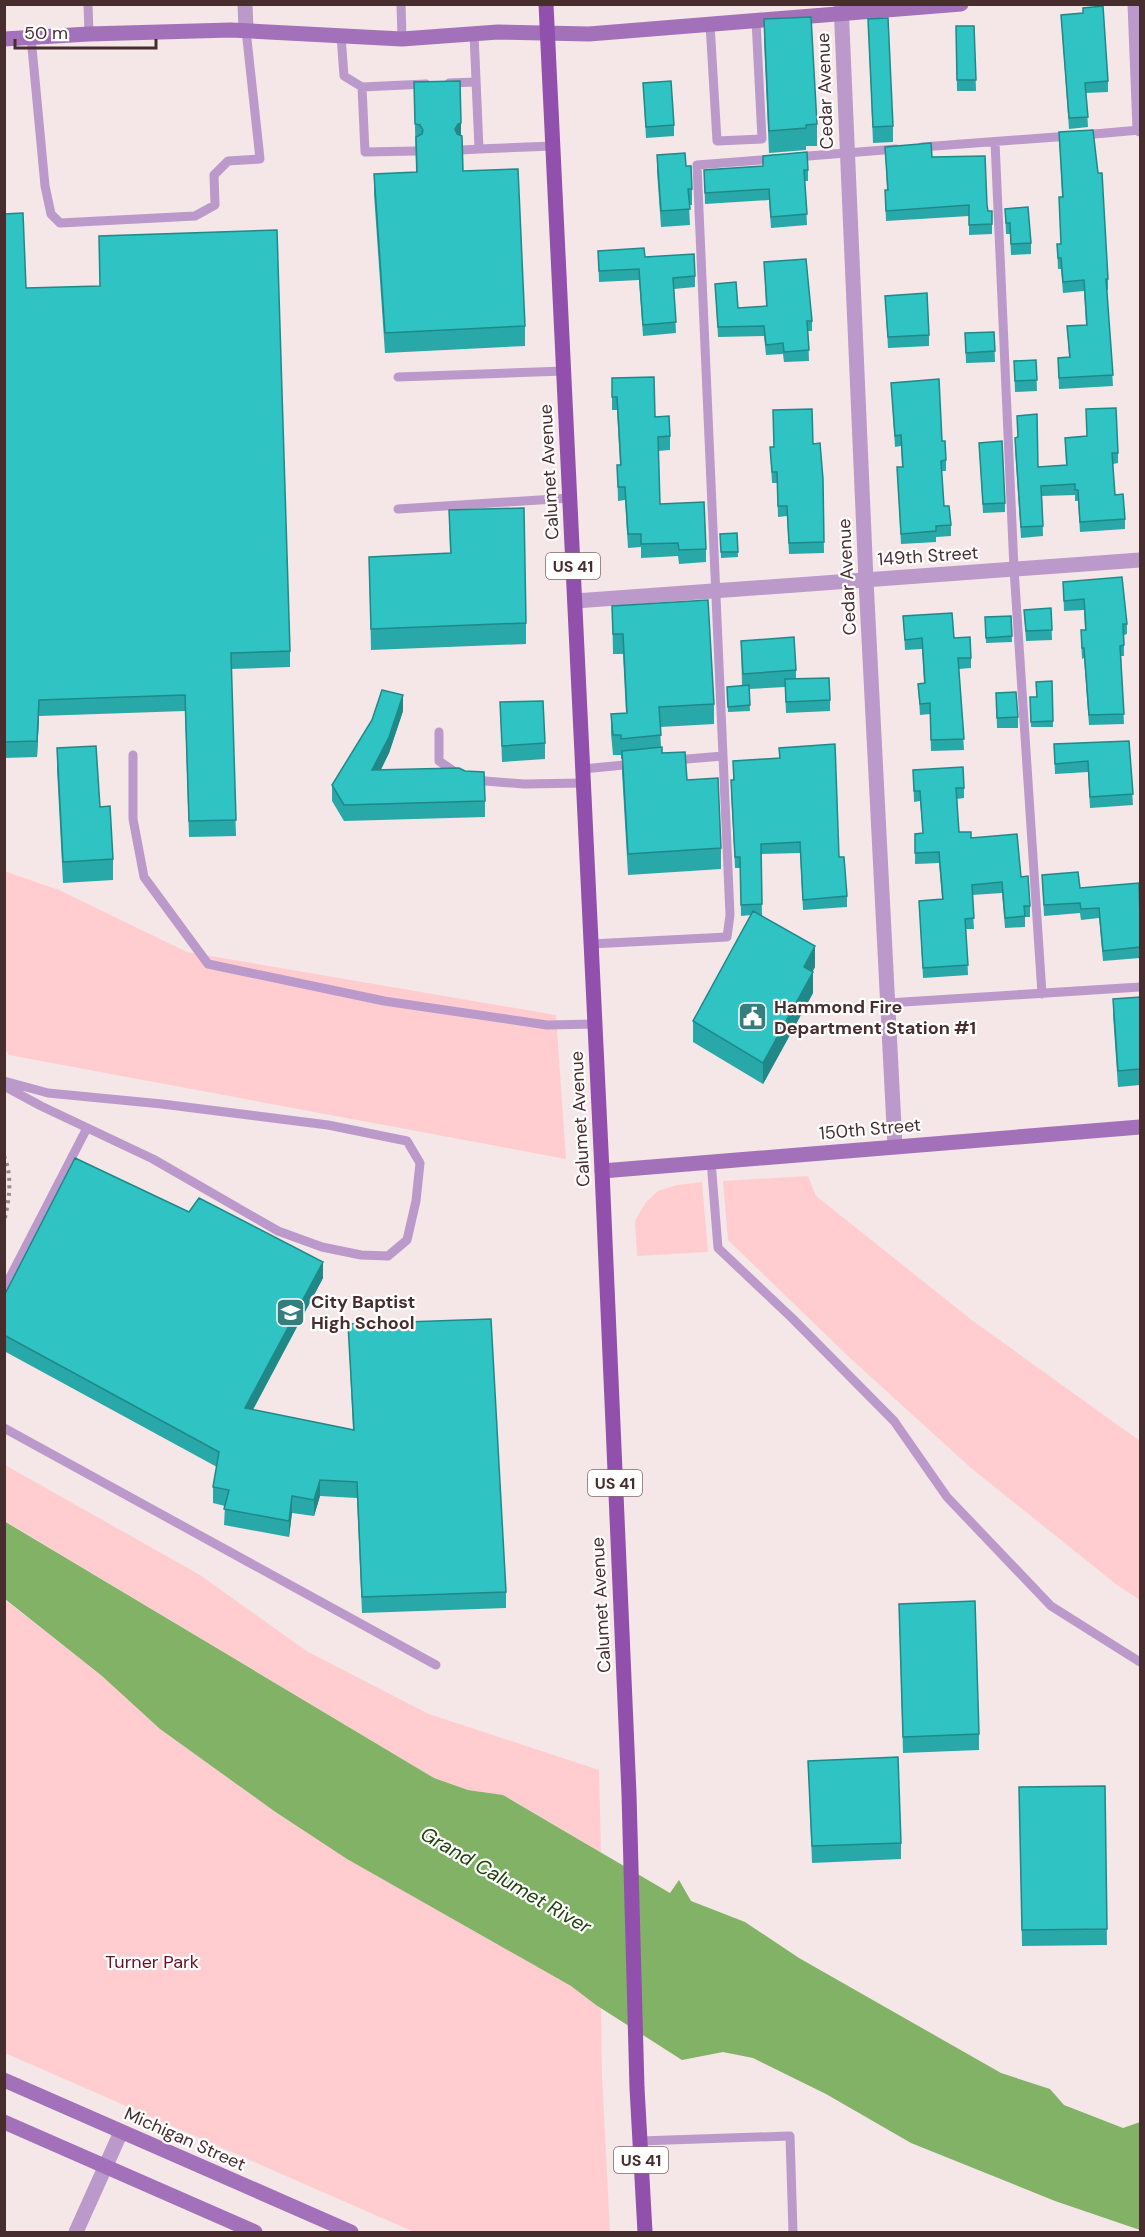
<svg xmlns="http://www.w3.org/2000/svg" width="1145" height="2237" font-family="'DM Sans',sans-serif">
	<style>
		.green { fill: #ffcdcf }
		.water { fill: #81b265 }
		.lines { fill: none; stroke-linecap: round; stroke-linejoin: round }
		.path { stroke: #9d8889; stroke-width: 4; stroke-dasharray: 3 4.5; stroke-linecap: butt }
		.lane { stroke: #bb99cb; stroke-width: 9 }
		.street { stroke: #bb99cb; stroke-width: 15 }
		.secondary { stroke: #a370ba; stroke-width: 15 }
		.primary { stroke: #9150ac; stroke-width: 15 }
		.wall { fill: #28a8a8 }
		.shaded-wall { fill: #218888 }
		.building { fill: #2fc3c3; stroke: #218888; stroke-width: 1.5 }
		.labels { text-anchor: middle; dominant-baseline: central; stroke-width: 4.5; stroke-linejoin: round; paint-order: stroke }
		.shield { fill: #fff; stroke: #7f6c6d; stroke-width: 1.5 }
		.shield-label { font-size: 16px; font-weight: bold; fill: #482d2e }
		.street-label { font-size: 18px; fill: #482d2e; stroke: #fff }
		.poi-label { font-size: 18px; font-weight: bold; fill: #482d2e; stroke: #fff; text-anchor: start }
		.park-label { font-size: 18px; fill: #660f22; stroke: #fff }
		.water-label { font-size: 20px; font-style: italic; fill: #22420b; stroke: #fff }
	</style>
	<rect width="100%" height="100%" fill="#f5e6e7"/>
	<path class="green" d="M4 871 59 890 187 952 556 1015 566 1159 9 1055 4 1048Z
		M808 1176 816 1196 973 1321 1140 1441V1600L1117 1585 971 1468 850 1358 728 1240 723 1181Z
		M702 1182 708 1252 637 1256 635 1221 646 1202 658 1191 677 1185Z
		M5 1465 200 1575 308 1652 429 1714 599 1770 601 1852 503 1795 468 1790 434 1778 5 1521Z
		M4 1599 102 1676 160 1729 274 1811 347 1859 571 1986 601 2008 602 2075 610 2232H414L5 2053Z"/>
	<path class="water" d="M4 1521 434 1778 468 1790 503 1795 670 1893 679 1880 691 1901 745 1922 799 1958 1001 2073 1050 2089 1064 2105 1123 2128 1140 2122V2230L1055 2201 911 2143 826 2094 753 2058 723 2052 682 2060 596 2005 571 1986 347 1859 274 1811 160 1729 102 1676 5 1599Z"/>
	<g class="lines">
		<path class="path" d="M4 1156C13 1177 9 1201 4 1222"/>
		<path class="lane" d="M88 4 89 34
			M401 4 402 39
			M710 24 717 141 762 139 756 20
			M474 34 479 149 553 146
			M341 36 344 76 362 87 365 152 416 151
			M31 37 45 186 51 214 60 223 195 216 215 205 214 175 228 161 260 159 246 30
			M449 83 476 82
			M362 87 426 84
			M1083 135 1140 130
			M995 142 1014 569 1042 994
			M922 147 1069 136
			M462 150 479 149
			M796 157 896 149
			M398 377 564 371
			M398 509 570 498
			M439 732V761L458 774
			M133 755V819L144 877 208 964 384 1001 547 1025 595 1024
			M675 760 723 756
			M583 769 634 764
			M473 780 524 784 583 783
			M591 944 727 937 730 915 697 165 773 159
			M888 1003 1140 987
			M4 1081 48 1093 162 1104 328 1125 407 1141 420 1163 416 1201 407 1240 388 1256 361 1255 322 1247 278 1231 153 1159 41 1106 4 1086
			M711 1161 718 1248 793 1319 894 1421 947 1497 1051 1606 1140 1662
			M4 1289 87 1128
			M4 1428 436 1665
			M640 2141 790 2136 793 2232"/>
		<path class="street" d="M245 4 246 30
			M841 4 866 580 895 1146
			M1135 4 1140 129
			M575 601 1140 560
			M76 2232 121 2132"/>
		<path class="secondary" d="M4 39 89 34 231 30 402 39 498 32 589 34 961 4
			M602 1171 1140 1127
			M4 2080 351 2232
			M4 2122 255 2232"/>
		<path class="primary" d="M546 4 602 1171 629 1794 637 2088 645 2232"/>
	</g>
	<path class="wall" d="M1061 15 1108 81V92L1086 93 1088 127 1069 129Z
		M764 19 817 124V146H806V150L769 153 764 41Z
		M868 19 893 126V142L873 143Z
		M956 26H974L976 91H957Z
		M414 82 461 136 463 171 525 326V346L385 353 374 194V174L416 172Z
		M643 83 674 125V136L646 138Z
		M1059 132 1108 279V290H1107L1113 386 1059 389 1058 358 1069 357 1067 326 1086 325 1084 291 1063 293 1061 269H1058L1057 244H1061L1059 197H1062Z
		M885 147 932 157 987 205 988 211H992V234L969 235V216L886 221 885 190H887Z
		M657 155 686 166 692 189V205H689L690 225 661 227 657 171Z
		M763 156 808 170V181H805L807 225 771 228 769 200 705 204 704 170 763 166Z
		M1005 209 1031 243V254L1011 255 1010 234H1006Z
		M4 214 26 288 100 286 99 236 290 651V667L231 669 236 836 189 837 185 711 39 716 37 757 4 758Z
		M598 251 645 257 695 276V287L674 289 676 333 643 336 639 280 599 282Z
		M764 262 812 321V331H808L809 361 784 362 783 354 766 355 764 336 718 337 715 284 738 308 766 306Z
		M885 296 929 335V346L888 348Z
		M994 332 995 362 966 363 965 333Z
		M1036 360 1037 391 1015 392 1014 361Z
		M612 378 655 417 670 436V450L658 451 660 504 706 549V562L679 564 678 556 641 558V547L628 548 625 500 618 501 617 465H620L617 410H612Z
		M891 383 942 441 946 460V471H941L944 506 951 525V536L936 537V542L901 544 897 467H902L901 446 895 447Z
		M1017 416 1038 467 1066 466 1065 438 1118 453V463L1113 464 1115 495 1125 519V529L1080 532 1078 501H1075V495L1042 496 1043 536 1021 538 1015 448V438L1018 437Z
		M773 421 813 444 823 479 824 553 789 554 787 516 778 517 777 483H772L770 447H774Z
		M979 443 1005 503V512L983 513Z
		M449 510 526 623V644L371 650 369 557 450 554Z
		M737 533 738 557 721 558 720 534Z
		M1063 582 1127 624V634L1124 635V656H1121L1124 724 1089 725 1084 658 1082 659 1081 640V630H1085L1084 610 1064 611Z
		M612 606 714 704V724L660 727 661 747 662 753 687 780 721 848V869L628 875 622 772V759H621V755H613L611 734V714L626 713 623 654H613Z
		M1051 608 1052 640 1026 641 1024 610Z
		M903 616 954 638 971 658V668L959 669 964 750 931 751 930 714 920 715 918 684 924 683 922 649 905 650Z
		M1011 616 1012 642 986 643 985 617Z
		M741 641 796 670V679L830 700V711L786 713 785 687 749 689 750 711 728 712 727 687 742 686Z
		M1052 681 1053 727H1031L1030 697H1036Z
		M996 693 1018 717V728H997Z
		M500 702 545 743V759L502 762Z
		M403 711 389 753 381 770 485 801V817L344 821 332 801V785Z
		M1129 741 1133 805 1090 808 1088 772 1055 774 1054 744Z
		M57 748 100 807 113 859V880L63 883 57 769Z
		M779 748 839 857 847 896V907L803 910 800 853 761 854 762 915H759L815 967 812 972 813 993 763 1084 693 1042V1021L751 915 741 916 740 868H735L731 790V780H733V761L779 758Z
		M913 770 964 788V798L957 799 959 832 971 838 1021 877 1030 906V917H1025V927L1005 928 1002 893 972 895 974 929H966L968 975 923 978 919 901 942 899 939 863 915 864V834L923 833 920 801 914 802Z
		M1042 875 1080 888 1140 917V958L1103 961 1099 918 1081 920 1080 913 1044 916Z
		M1140 997V1085L1118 1087 1113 1015V999Z
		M323 1278 253 1410 353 1430 348 1324 506 1592V1608L362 1613 357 1498 320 1496 314 1516 292 1513 289 1537 224 1525 225 1506 213 1503V1487L217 1467 4 1351V1296Z
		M899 1604 979 1734V1750L903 1753Z
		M808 1761 901 1843V1859L812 1863Z
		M1105 1786 1107 1945 1022 1946 1019 1787Z"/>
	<path class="shaded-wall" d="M461 123V143L455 129 458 124Z
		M403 695V711L389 753 372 786V770Z
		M39 700V716L37 757V741Z
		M815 946V967L805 986 813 972V993L763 1084V1063L804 967Z
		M323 1262V1278L245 1424V1408Z
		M320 1480V1496L314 1516V1500Z
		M292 1496V1513L289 1537V1521Z"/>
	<path class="building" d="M1103 6 1108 81 1085 83 1088 117 1069 118 1061 15 1083 13V8Z
		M811 17 817 124 806 125V128L769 131 764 19Z
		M888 18 893 126 873 127 868 19Z
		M956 26H974L976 80H957Z
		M460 81 461 123 458 124 455 129 457 134 462 136 463 171 518 169 525 326 385 333 374 174 417 172 416 137 422 134 423 130 420 125 415 124 414 82Z
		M671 81 674 125 646 127 643 83Z
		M1093 130 1098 173H1102L1108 279H1106L1113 375 1059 378 1058 358 1070 357 1067 326 1087 325 1084 280 1063 282 1061 258H1058L1057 244H1061L1059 197H1063L1059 132Z
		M931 143 932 157 985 156 987 205 988 211H992V224L969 225V205L886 211 885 190H888L885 147Z
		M807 152 808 170H804L807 214 771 217 769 189 705 193 704 170 763 166V156Z
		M685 153 686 166H691L692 189H688L690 209 661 211 657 155Z
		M1028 207 1031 243 1011 244 1010 223H1006L1005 209Z
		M23 213 26 288 100 286 99 236 277 230 290 651 231 653 236 820 189 821 185 695 39 700 37 741 4 742V214Z
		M644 248 645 257 694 254 695 276 673 278 676 322 643 325 639 269 599 271 598 251Z
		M806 259 812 321H807L809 350 784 352 783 343 766 345 764 326 718 327 715 284 736 282 738 308 767 306 764 262Z
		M927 293 929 335 888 337 885 296Z
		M994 332 995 351 966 353 965 333Z
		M1036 360 1037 380 1015 381 1014 361Z
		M654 377 655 417 669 416 670 436 658 437 660 504 704 502 706 549 679 550 678 543 641 544V534H628L625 487H618L617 465H621L617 397H612V378Z
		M939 379 942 441H945L946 460 941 461 944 506H949L951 525 936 526V531L901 534 897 467H903L901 435 895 436 891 383Z
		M1116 408 1118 453H1112L1115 495 1123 494 1125 519 1080 522 1078 490H1075V484L1041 486 1043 526 1021 527 1015 438 1018 437 1017 416 1037 414 1038 467 1067 465 1065 438 1087 436 1086 409Z
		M812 409 813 444 820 443 823 479 824 542 789 543 787 506H778L777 472H772L770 447H774L773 410Z
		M1002 441 1005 503 983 504 979 443Z
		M524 508 526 623 371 629 369 557 451 553 449 510Z
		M737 533 738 552H721L720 534Z
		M1122 577 1127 624H1123L1124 645 1120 646 1124 714 1089 715 1084 648H1082L1081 630H1086L1084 599 1064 601 1063 582Z
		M708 600 714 704 659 707 661 735 621 739V735H613L611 714 627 713 623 634H613L612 606Z
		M1051 608 1052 630 1026 631 1024 610Z
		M952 613 954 638 970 637 971 658H958L964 739 931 740 930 703 920 704 918 684 925 683 922 638 905 640 903 616Z
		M1011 616 1012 636 986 638 985 617Z
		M794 637 796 670 743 674 741 641Z
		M829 678 830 700 786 702 785 679Z
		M1052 681 1053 721 1031 722 1030 697H1037L1036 682Z
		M749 685 750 705 728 707 727 687Z
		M382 690 403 695 389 737 372 770 459 768 465 771 484 772 485 801 344 805 332 785 372 720Z
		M1016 692 1018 717 997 718 996 693Z
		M543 701 545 743 502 746 500 702Z
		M1129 741 1133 794 1090 797 1088 761 1055 764 1054 744Z
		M835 744 839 857H844L847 896 803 900 800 842 761 844 762 904 741 905 740 857H735L731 780H734L733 761 780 758 779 748Z
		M96 746 100 807 110 806 113 859 63 862 57 748Z
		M662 747V753L685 752 687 780 718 778 721 848 628 854 622 751Z
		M963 767 964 788H956L959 832H971V838L1017 834 1021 877 1028 876 1030 906H1024L1025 916 1005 918 1002 882 972 885 974 918 965 919 968 965 923 968 919 901 943 899 939 852 915 853V834L923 833 920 791H914L913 770Z
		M1078 872 1080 888 1139 883 1140 917V947L1103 951 1099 908 1081 909 1080 903 1044 905 1042 875Z
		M753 911 815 946 804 967 813 972 763 1063 693 1021Z
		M1140 997V1069L1118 1071 1113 999Z
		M75 1158 189 1212 199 1198 323 1262 245 1408 354 1430 348 1324 491 1319 506 1592 362 1597 357 1482 320 1480 314 1500 292 1496 289 1521 224 1509 229 1490 213 1487 219 1452 4 1335V1296Z
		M975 1601 979 1734 903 1737 899 1604Z
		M898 1757 901 1843 812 1846 808 1761Z
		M1105 1786 1107 1929 1022 1930 1019 1787Z"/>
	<defs>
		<symbol id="civic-square" viewBox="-11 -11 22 22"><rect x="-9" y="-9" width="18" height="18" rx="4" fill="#357e7e" stroke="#fff"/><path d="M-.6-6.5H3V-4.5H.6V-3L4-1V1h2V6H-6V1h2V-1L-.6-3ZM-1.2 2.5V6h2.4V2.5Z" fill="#fff"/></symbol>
		<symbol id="school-square" viewBox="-11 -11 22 22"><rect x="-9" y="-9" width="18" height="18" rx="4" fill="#357e7e" stroke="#fff"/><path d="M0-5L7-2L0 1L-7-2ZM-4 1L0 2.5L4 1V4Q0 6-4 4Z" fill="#fff"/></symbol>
	</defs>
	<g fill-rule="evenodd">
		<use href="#civic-square" x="736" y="1000" width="33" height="33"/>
		<use href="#school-square" x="274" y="1296" width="33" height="33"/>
	</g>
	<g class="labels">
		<g class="shield">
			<rect x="546" y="553" width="54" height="26" rx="4.5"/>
			<rect x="588" y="1470" width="54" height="26" rx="4.5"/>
			<rect x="614" y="2147" width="54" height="26" rx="4.5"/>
		</g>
		<g class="shield-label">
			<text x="573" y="566">US 41</text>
			<text x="615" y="1483">US 41</text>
			<text x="641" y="2160">US 41</text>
		</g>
		<g class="street-label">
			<text transform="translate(825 91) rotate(-92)">Cedar Avenue</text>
			<text transform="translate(549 472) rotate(-93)">Calumet Avenue</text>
			<text transform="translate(928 556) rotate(-4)">149th Street</text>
			<text transform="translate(847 577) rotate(-93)">Cedar Avenue</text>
			<text transform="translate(580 1119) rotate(-93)">Calumet Avenue</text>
			<text transform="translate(870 1129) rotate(-5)">150th Street</text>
			<text transform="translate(601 1605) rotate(-93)">Calumet Avenue</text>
			<text transform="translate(185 2139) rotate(24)">Michigan Street</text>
		</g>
		<g class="poi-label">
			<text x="774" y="1007">Hammond Fire<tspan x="774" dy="21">Department Station #1</tspan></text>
			<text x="311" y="1302">City Baptist<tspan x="311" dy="21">High School</tspan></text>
		</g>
		<g class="park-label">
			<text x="152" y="1962">Turner Park</text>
		</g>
		<g class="water-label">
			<text transform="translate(506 1880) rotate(30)">Grand Calumet River</text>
		</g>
	</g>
	<rect width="1145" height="2237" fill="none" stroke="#482d2e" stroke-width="12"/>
	<path d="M15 39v9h141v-9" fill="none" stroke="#482d2e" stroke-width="3"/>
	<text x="24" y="39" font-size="18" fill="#482d2e" stroke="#ffffff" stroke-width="4.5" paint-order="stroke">50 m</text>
</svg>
